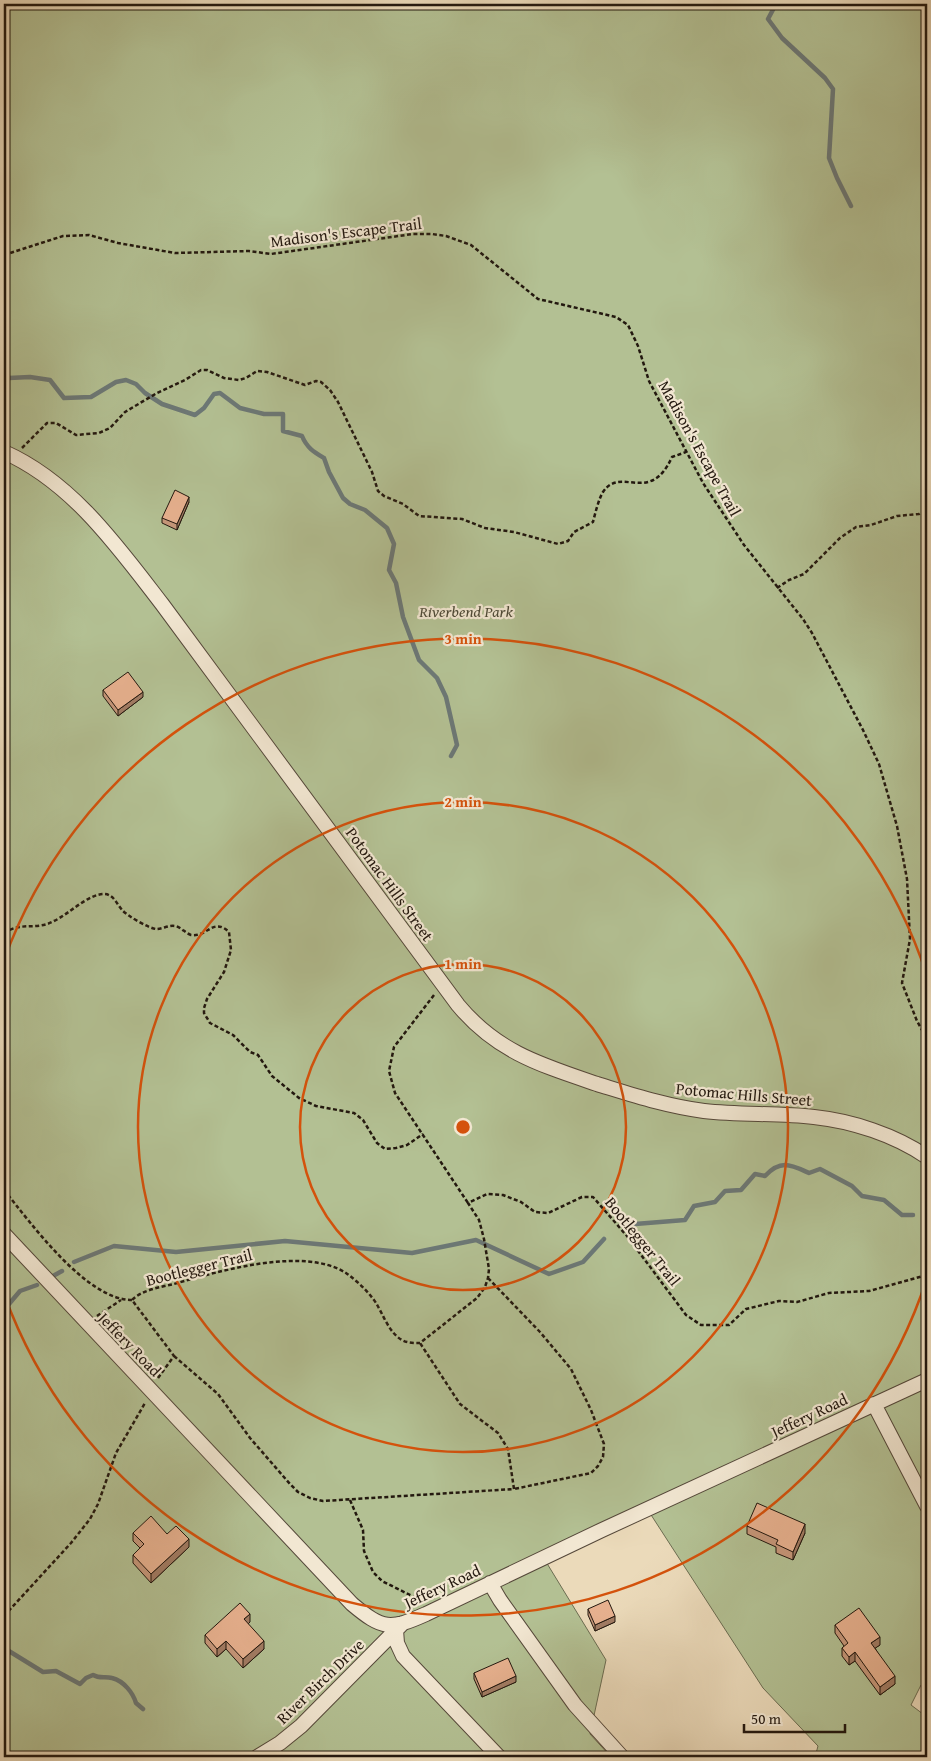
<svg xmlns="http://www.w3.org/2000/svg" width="931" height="1761" font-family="'Gentium Book Plus',serif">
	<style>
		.green { fill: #b3c093; stroke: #6b6c51 }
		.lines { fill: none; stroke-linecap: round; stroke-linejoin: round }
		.stream { stroke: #6c7876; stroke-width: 4.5 }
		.minor-casing { stroke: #55483a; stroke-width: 16 }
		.path { stroke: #23180f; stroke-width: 2.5; stroke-dasharray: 4 2.5; stroke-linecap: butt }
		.minor { stroke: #f2e7d2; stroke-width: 14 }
		.wall { fill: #c7987b; stroke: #23180f }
		.shaded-wall { fill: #a27c64; stroke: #23180f }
		.building { fill: #e7b18f; stroke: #23180f }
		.ring { fill: none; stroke: #d4520c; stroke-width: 2.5 }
		.labels { text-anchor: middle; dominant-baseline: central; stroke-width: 4.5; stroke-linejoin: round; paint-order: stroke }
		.street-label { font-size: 16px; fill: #23180f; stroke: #f2e7d2 }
		.park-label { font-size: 16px; font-style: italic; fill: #4e4a37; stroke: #f2e7d2 }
		.centre { fill: #d4520c; stroke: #f2e7d2; stroke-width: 2.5 }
		.ring-label { font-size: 15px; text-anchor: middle; font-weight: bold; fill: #d4520c; stroke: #f2e7d2; stroke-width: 4.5; stroke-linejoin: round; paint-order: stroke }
	</style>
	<rect width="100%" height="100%" fill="#ebdaba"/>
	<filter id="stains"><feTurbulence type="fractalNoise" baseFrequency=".004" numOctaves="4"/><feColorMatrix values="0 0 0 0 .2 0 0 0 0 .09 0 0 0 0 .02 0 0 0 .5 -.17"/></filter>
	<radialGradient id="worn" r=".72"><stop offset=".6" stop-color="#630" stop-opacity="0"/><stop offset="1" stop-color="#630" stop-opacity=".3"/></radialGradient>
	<path class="green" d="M4 4H927V1680L921 1685 911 1705 927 1717V1757H815L818 1746 763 1688 644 1504 540 1552 606 1660 590 1734 611 1757H210L208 1755 199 1757H4Z"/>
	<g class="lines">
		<path class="stream" d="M776 4 768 19 782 38 825 78 833 89 829 158 837 178 851 206
			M4 370 9 378 30 377 50 380 64 398 91 397 116 382 126 380 136 384 145 393 162 404 195 415 204 408 214 394 220 393 240 408 264 414H283V431L302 436C307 448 314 452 324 458L329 472 343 498 350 504 365 510 387 528 394 544 389 570 396 583 403 617 419 660 437 678 446 697 457 745 451 756
			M635 1224 685 1220 694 1206 715 1202 725 1191 741 1190 755 1174 765 1176C781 1159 791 1165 809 1173L820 1169 852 1186 862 1196 884 1200 902 1215H913
			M74 1262 114 1246 176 1252 285 1241 412 1253 476 1240 549 1274 583 1262 604 1239
			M53 1276 62 1271
			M4 1307 9 1304 20 1291 37 1285
			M4 1648 43 1672 56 1671 80 1684 86 1678 93 1675C100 1679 105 1676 112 1678 124 1681 133 1693 136 1703L143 1709"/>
		<defs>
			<path id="minor" d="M4 452C72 482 118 547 162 604L458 1005C497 1052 541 1065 597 1084 633 1095 666 1106 704 1111 740 1115 777 1113 814 1117 852 1121 895 1135 927 1157
				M4 1234 352 1604C383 1630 390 1630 426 1614L602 1530 927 1380
				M874 1404 927 1506
				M490 1583 500 1600 575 1705 622 1757
				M396 1630 397 1643 403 1656 499 1757
				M257 1757 280 1743 301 1726 403 1623"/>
		</defs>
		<use href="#minor" class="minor-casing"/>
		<path class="path" d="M4 255 63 236 89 235 118 243 175 253 249 251 271 254 413 234H432L446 236 471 245 538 299 616 317 628 325 638 346 649 381 703 483 744 545 803 619 812 633 863 730 879 764 897 826 907 879 910 939 902 983 917 1021 927 1039
			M22 448 47 423H56L76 435 99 433 110 428 125 412 157 393 185 380 201 370H207L224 378 239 380 246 378 257 371 267 372 305 385 316 381 321 382 330 390 338 402 372 472 378 491 384 496 403 504 419 516 462 519 485 528 514 532 558 544 568 541 574 532 593 522C595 514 599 498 603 492 621 465 650 506 672 457L686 452
			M777 588 789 580 804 574 840 538 856 527 871 525 897 516 919 514 927 508
			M4 933C22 921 36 931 54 921 69 914 88 894 104 894 114 894 117 905 123 911 128 916 148 928 156 929 162 929 169 925 175 926 181 927 185 933 191 935 208 937 213 917 229 932L231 950 224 972 207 999 204 1008V1013L210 1023 233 1035 250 1052 258 1055 272 1076 299 1098 316 1106 354 1113 363 1120 377 1143 385 1149 396 1148 407 1145 423 1134
			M434 995 394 1047 389 1071 395 1093 468 1203
			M4 1190C31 1223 86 1300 132 1300
			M488 1278 540 1332 571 1369 591 1410 604 1444 603 1457 598 1466 591 1473 514 1489
			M97 1316 121 1300
			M174 1356 218 1394 250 1438 290 1484 298 1492 310 1498 323 1501 514 1489 508 1449 498 1433 460 1404 420 1343
			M158 1378 174 1356 132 1300C142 1290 160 1287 174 1284 219 1271 304 1246 346 1273 357 1281 368 1291 376 1303 383 1314 389 1333 402 1340 407 1343 414 1343 420 1343L477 1298 485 1287 488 1278 489 1269 484 1239 479 1220 468 1203 487 1194 503 1195 521 1202 535 1212 548 1213 582 1197H593L627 1236 686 1315 701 1325H729L746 1309 779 1301 797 1302 829 1293 869 1291 927 1275
			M350 1500 363 1530 364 1551 373 1572 382 1581 422 1601
			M4 1616 71 1543 90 1519 98 1504 116 1453 145 1403"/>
		<use href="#minor" class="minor"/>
	</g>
	<path class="wall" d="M189 502 177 530 162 523V518Z
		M103 690 143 697 118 716 103 696Z
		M747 1526 805 1533 793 1560 776 1553V1547L747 1534Z
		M133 1533 167 1534 189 1547 151 1583 133 1563V1555L140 1548 133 1541Z
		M588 1609 615 1622 595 1631 588 1615Z
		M250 1622 248 1624 264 1649 243 1668 226 1649 217 1657 205 1643V1635Z
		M835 1625 880 1645 875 1648 895 1684 880 1695 855 1661 849 1665 842 1656V1648L844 1646 835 1633Z
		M474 1673 516 1682 482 1697 474 1679Z"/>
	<path class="shaded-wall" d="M189 497V502L177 530V524Z
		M143 692V697L118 716V710Z
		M805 1524V1533L793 1560V1552Z
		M189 1539V1547L151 1583V1574Z
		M250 1614V1622L244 1628V1619Z
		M615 1616V1622L595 1631V1625Z
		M880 1637V1645L871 1651V1643Z
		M226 1641V1649L217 1657V1649Z
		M264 1641V1649L243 1668V1659Z
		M855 1652V1661L849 1665V1657Z
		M516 1676V1682L482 1697V1692Z
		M895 1676V1684L880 1695V1687Z"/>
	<path class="building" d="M175 490 189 497 177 524 162 518Z
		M128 672 143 692 118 710 103 690Z
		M757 1503 805 1524 793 1552 776 1544 778 1540 747 1526Z
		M151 1516 167 1534 176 1526 189 1539 151 1574 133 1555 144 1544 133 1533Z
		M608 1600 615 1616 595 1625 588 1609Z
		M240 1603 250 1614 244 1619 264 1641 243 1659 226 1641 217 1649 205 1635Z
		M859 1608 880 1637 871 1643 895 1676 880 1687 855 1652 849 1657 842 1648 848 1643 835 1625Z
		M508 1658 516 1676 482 1692 474 1673Z"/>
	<g class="ring">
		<circle cx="463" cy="1127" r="163"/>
		<circle cx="463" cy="1127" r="325"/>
		<path d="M927 1278A488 488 0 0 1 4 1294M4 960A488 488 0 0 1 927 976"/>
	</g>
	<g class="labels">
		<g class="street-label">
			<text transform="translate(346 232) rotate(-7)">Madison's Escape Trail</text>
			<text transform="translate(700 448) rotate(61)">Madison's Escape Trail</text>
			<text transform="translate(390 884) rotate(54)">Potomac Hills Street</text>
			<text transform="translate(744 1094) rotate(5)">Potomac Hills Street</text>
			<text transform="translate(643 1241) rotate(51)">Bootlegger Trail</text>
			<text transform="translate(199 1267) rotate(-14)">Bootlegger Trail</text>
			<text transform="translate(130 1344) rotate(46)">Jeffery Road</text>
			<text transform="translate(809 1415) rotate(-25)">Jeffery Road</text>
			<text transform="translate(442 1586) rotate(-25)">Jeffery Road</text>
			<text transform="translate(320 1681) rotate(-44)">River Birch Drive</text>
		</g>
		<g class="park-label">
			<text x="466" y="611">Riverbend Park</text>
		</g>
	</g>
	<circle cx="463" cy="1127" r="8" class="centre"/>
	<g class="ring-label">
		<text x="463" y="644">3 min</text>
		<text x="463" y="807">2 min</text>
		<text x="463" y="969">1 min</text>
	</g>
	<rect width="931" height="1761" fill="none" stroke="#ebdaba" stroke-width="20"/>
	<rect x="5" y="5" width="921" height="1751" fill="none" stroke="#23180f" stroke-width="2.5"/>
	<rect x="10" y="10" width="911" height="1741" fill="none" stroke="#23180f"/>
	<path d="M744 1724v8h101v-8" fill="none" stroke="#23180f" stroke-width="2.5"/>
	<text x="751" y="1724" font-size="15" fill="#23180f" stroke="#f2e7d2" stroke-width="4" paint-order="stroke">50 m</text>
	<rect width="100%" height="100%" filter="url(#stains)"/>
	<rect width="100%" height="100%" fill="url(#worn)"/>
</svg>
